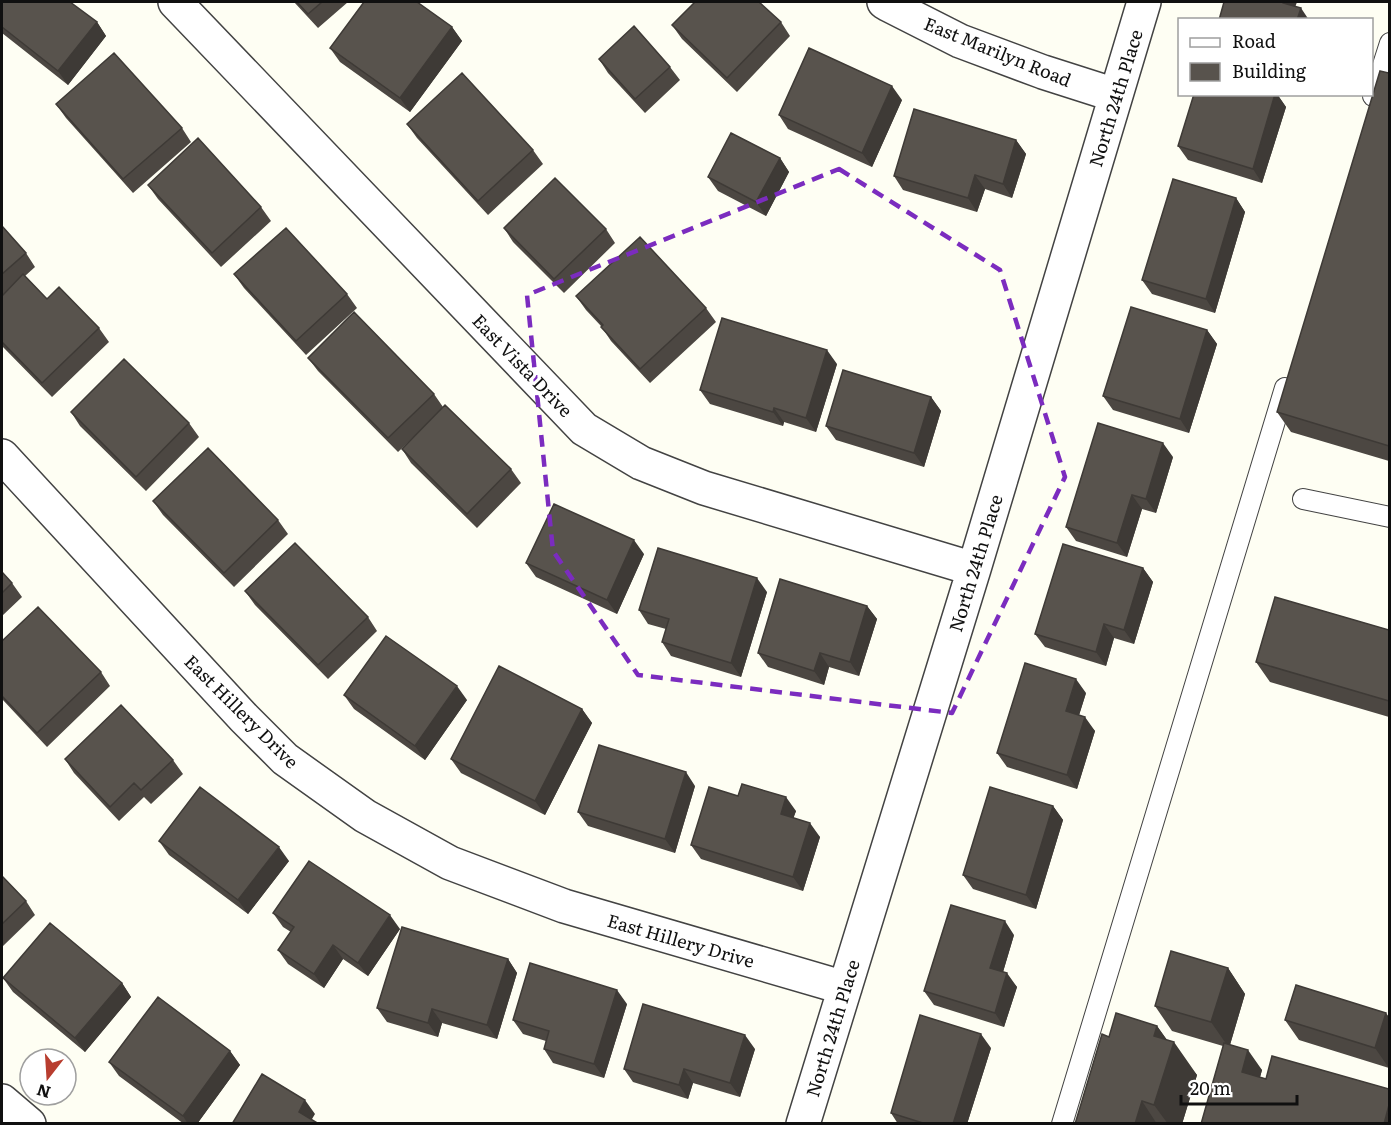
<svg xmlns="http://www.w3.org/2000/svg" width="1391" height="1125" font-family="Literata,serif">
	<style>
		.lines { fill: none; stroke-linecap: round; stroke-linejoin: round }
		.service-casing { stroke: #434343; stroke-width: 22 }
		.minor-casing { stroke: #434343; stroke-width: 36 }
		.service { stroke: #fff; stroke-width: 20 }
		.minor { stroke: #fff; stroke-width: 33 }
		.wall { fill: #4c4742 }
		.shaded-wall { fill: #3e3a36 }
		.building { fill: #58534d; stroke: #3e3a36; stroke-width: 1.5 }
		.marked { fill: none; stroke: #7b2cbf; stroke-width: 4.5; stroke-dasharray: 12 8; stroke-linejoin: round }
		.labels { text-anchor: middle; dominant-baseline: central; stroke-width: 6; stroke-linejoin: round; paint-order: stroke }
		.street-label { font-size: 18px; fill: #101010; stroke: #fff }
	</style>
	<rect width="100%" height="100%" fill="#fefef3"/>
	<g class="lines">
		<defs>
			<path id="service" d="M1373 96 1390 43
				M1303 499 1390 517
				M1062 1124 1285 388"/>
			<path id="minor" d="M175 2 584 429 641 463 704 488 974 569
				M884 2 889 5 960 41 1043 72 1115 95
				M2 456 244 718 285 759 365 816 450 863 564 906 845 988
				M2 1101 29 1124
				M803 1124 974 569 1144 2"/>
		</defs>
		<use href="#service" class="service-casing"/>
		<use href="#minor" class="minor-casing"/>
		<use href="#service" class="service"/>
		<use href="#minor" class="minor"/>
	</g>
	<path class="wall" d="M2 2 97 22 106 36 68 85 2 33Z
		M294 2H348L318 28Z
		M781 22 790 36 737 92 682 39 672 25Z
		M452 27 462 41 410 112 340 62 330 48Z
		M599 59 670 67 680 80 645 113 608 73Z
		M1389 73V461L1291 432 1277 412Z
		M1275 94H1277L1286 107 1262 183 1188 160 1178 146Z
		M902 100 872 167 788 129 779 115Z
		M56 104 182 128 191 142 133 193 66 118Z
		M407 124 533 150 543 164 488 215 417 138Z
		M1016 140 1026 154 1012 198 985 189 977 212 903 190 894 176Z
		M780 158 789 172 766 216 718 191 708 177Z
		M148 185 261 207 271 221 221 267 158 199Z
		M1236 198 1245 212 1215 313 1152 294 1142 280Z
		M2 226 26 253 35 267 25 276 47 299 99 328 109 342 52 397 2 346Z
		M504 228 606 229 615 243 564 293 513 242Z
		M234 274 347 294 357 308 306 355 244 288Z
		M576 296 706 308 716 322 650 383 611 341 601 326 586 310Z
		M1207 330 1217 344 1189 433 1113 410 1103 396Z
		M308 358 434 394 443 407 511 469 521 483 477 528 411 463 402 449 419 432 398 452 318 371Z
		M837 364 816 432 784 422 783 426 710 404 700 390Z
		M931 397 941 411 924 467 836 440 826 426Z
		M71 412 189 423 199 437 146 491 80 426Z
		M1173 457 1156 513 1142 509 1127 557 1076 541 1066 527Z
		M153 501 278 520 288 534 234 587 163 515Z
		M644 554 617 614 536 577 526 563Z
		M1143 568 1153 582 1134 644 1114 638 1106 666 1045 647 1035 634Z
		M2 572 12 583 22 597 2 616Z
		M245 591 368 617 377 631 328 679 255 605Z
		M767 592 741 677 671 656 662 642 666 629 648 624 639 610Z
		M867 606 877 619 859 676 829 667 824 685 768 667 758 653Z
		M1389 630V717L1270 682 1256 662Z
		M2 641 101 672 110 686 47 747 2 699Z
		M1086 693 1079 715 1095 731 1077 789 1007 767 997 753Z
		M344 695 467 700 425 760 354 709Z
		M582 709 592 723 545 815 461 773 451 759Z
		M65 759 173 760 183 774 151 804 144 797 119 821 74 773Z
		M695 786 675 853 588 826 578 812Z
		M738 796 796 811 793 818 820 837 803 891 701 859 691 845Z
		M1053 806 1063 820 1036 909 973 889 963 875Z
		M159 841 289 861 248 914 169 855Z
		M2 876 26 901 35 915 2 947Z
		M273 913 400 929 368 976 343 959 324 988 288 964 278 950 291 932 283 927Z
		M1014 935 1003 972 1017 987 1004 1027 934 1005 924 991Z
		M508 959 517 973 497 1039 442 1023 438 1037 387 1022 377 1008Z
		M1228 968 1245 994 1230 1045 1262 1070 1260 1077 1266 1079 1389 1089 1201 1124 1223 1046 1172 1031 1155 1006Z
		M3 978 122 983 131 997 85 1052 13 992Z
		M627 1004 604 1078 553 1063 544 1049 546 1041 523 1034 513 1020Z
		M1386 1013 1389 1068 1299 1040 1285 1020Z
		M1157 1026 1167 1040 1197 1075 1182 1124H1075L1109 1037Z
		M991 1048 967 1124H898L891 1113Z
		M755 1049 740 1097 693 1083 688 1099 633 1082 624 1069Z
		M230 1051 240 1065 197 1124H184L119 1076 109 1062Z"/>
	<path class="shaded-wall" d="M1283 2H1297L1292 16 1283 3Z
		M1301 8 1309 20H1297Z
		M97 22 106 36 68 85 58 71Z
		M452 27 462 41 410 112 400 98Z
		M892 86 902 100 872 167 862 153Z
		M1275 94H1277L1286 107 1262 183 1253 169Z
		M1016 140 1026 154 1012 198 1003 184Z
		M780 158 789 172 766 216 756 202Z
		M975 175 985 189 977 212 968 198Z
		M1236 198 1245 212 1215 313 1206 299Z
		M1207 330 1217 344 1189 433 1180 419Z
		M827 350 837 364 816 432 806 418Z
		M931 397 941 411 924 467 914 453Z
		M774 408 784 422 783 426 773 412Z
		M1163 443 1173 457 1156 513 1146 499Z
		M1132 495 1142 509 1127 557 1117 543Z
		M634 540 644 554 617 614 607 600Z
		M1143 568 1153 582 1134 644 1124 630Z
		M757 578 767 592 741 677 731 663Z
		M867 606 877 619 859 676 850 662Z
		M1104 624 1114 638 1106 666 1096 652Z
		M820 653 829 667 824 685 814 671Z
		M1076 679 1086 693 1076 725 1066 711Z
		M457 686 467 700 425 760 415 746Z
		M582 709 592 723 545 815 535 801Z
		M1085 717 1095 731 1077 789 1067 775Z
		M686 772 695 786 675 853 665 839Z
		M786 797 796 811 790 828 781 814Z
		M1053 806 1063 820 1036 909 1026 895Z
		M810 823 820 837 803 891 793 877Z
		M279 847 289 861 248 914 238 900Z
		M390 915 400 929 368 976 358 963Z
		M1005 921 1014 935 1000 982 990 968Z
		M333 945 343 959 324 988 314 974Z
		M508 959 517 973 497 1039 487 1025Z
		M1228 968 1245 994 1229 1048 1211 1022Z
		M1007 973 1017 987 1004 1027 995 1013Z
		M122 983 131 997 85 1052 75 1038Z
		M617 990 627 1004 604 1078 594 1064Z
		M432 1009 442 1023 438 1037 428 1023Z
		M1386 1013 1389 1017V1068L1375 1048Z
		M1157 1026 1172 1047 1174 1042 1197 1075 1182 1124H1168L1154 1105V1036Z
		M981 1034 991 1048 967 1124H953Z
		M745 1035 755 1049 740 1097 730 1083Z
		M1248 1050 1262 1070 1256 1092 1242 1072Z
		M230 1051 240 1065 197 1124H188L183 1116Z
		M684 1069 693 1083 688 1099 679 1085Z
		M305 1100 315 1114 309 1124 299 1112Z
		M1142 1101 1157 1124H1135Z
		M1389 1105V1124H1384Z"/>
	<path class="building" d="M2 2H70L97 22 58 71 2 27Z
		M297 2H322L308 14Z
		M364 2H417L452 27 400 98 330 48Z
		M695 2H759L781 22 727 78 672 25Z
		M1224 2H1283V3L1301 8 1297 20H1219Z
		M634 26 670 67 635 99 599 59Z
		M809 48 892 86 862 153 779 115Z
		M114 53 182 128 123 179 56 104Z
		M1380 71 1389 73V446L1277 412Z
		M462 73 533 150 478 201 407 124Z
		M1194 94H1275L1253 169 1178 146Z
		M914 109 1016 140 1003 184 975 175 968 198 894 176Z
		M731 133 780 158 756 202 708 177Z
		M198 138 261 207 212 253 148 185Z
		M555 178 606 229 554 279 504 228Z
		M1173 179 1236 198 1206 299 1142 280Z
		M2 226 26 253 2 274Z
		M286 228 347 294 296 341 234 274Z
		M640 237 706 308 640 369 601 327 603 325 576 296Z
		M23 274 47 299 59 287 99 328 42 383 2 342V296Z
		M1131 307 1207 330 1180 419 1103 396Z
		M354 312 434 394 388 438 308 358Z
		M722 318 827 350 806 418 774 408 773 412 700 390Z
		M124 359 189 423 136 477 71 412Z
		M843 370 931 397 914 453 826 426Z
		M445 405 511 469 467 514 402 449Z
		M1098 423 1163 443 1146 499 1132 495 1117 543 1066 527Z
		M208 448 278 520 224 573 153 501Z
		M554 504 634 540 607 600 526 563Z
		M295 543 368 617 318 665 245 591Z
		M1063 544 1143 568 1124 630 1104 624 1096 652 1035 634Z
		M658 548 757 578 731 663 662 642 669 619 639 610Z
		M2 572 12 583 2 593Z
		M780 579 867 606 850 662 820 653 814 671 758 653Z
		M1275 597 1389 630V701L1256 662Z
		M38 607 101 672 37 733 2 696V641Z
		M386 636 457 686 415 746 344 695Z
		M1025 663 1076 679 1066 711 1085 717 1067 775 997 753Z
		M499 666 582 709 535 801 451 759Z
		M121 705 173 760 141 790 134 783 110 807 65 759Z
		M599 745 686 772 665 839 578 812Z
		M742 784 786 797 781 814 810 823 793 877 691 845 709 787 738 796Z
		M200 787 279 847 238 900 159 841Z
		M990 787 1053 806 1026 895 963 875Z
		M309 861 390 915 358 963 333 945 314 974 278 950 294 927 273 913Z
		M2 876 26 901 2 924Z
		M951 905 1005 921 990 968 1007 973 995 1013 924 991Z
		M50 923 122 983 75 1038 3 978Z
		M402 927 508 959 487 1025 432 1009 428 1023 377 1008Z
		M1171 951 1228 968 1211 1022 1155 1006Z
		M530 963 617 990 594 1064 544 1049 549 1031 513 1020Z
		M1296 985 1386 1013 1375 1048 1285 1020Z
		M158 997 230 1051 183 1116 109 1062Z
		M643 1004 745 1035 730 1083 684 1069 679 1085 624 1069Z
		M1116 1013 1157 1026 1154 1036 1174 1042 1154 1105 1142 1101 1135 1124H1075L1102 1034 1109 1037Z
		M920 1015 981 1034 953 1124H926L891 1113Z
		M1224 1043 1248 1050 1242 1072 1266 1079 1272 1056 1389 1089V1105L1384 1124H1201Z
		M262 1074 305 1100 299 1112 319 1124H232Z"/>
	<path class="marked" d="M839 169 1000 270 1065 477 952 713 638 675 553 551 527 295Z"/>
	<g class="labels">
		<g class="street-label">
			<text transform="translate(998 51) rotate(22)">East Marilyn Road</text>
			<text transform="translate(1115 98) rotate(-73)">North 24th Place</text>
			<text transform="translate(523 365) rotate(46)">East Vista Drive</text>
			<text transform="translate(975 563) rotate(-73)">North 24th Place</text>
			<text transform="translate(242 711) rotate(45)">East Hillery Drive</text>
			<text transform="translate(681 940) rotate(16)">East Hillery Drive</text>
			<text transform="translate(832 1028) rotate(-73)">North 24th Place</text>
		</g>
	</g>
	<rect width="1391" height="1125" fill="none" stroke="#101010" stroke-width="6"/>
	<rect x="1178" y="18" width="195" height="78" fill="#ffffff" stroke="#9f9f9f" stroke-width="1.5"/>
	<rect x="1190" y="38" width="30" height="9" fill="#ffffff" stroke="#9f9f9f" stroke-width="1.5"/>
	<text x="1232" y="48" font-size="18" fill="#101010">Road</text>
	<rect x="1190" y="63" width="30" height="18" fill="#58534d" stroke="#9f9f9f" stroke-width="1.5"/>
	<text x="1232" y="78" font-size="18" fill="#101010">Building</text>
	<g transform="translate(48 1077) rotate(197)"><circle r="28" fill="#ffffff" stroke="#9f9f9f" stroke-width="1.5"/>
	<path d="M0-4.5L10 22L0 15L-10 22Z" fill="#b83d2f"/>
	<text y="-9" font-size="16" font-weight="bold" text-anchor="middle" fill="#101010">N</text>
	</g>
	<path d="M1181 1095v9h116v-9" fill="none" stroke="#101010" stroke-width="3"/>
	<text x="1190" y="1095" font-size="18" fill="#101010" stroke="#ffffff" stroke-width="4.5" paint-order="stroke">20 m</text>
</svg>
